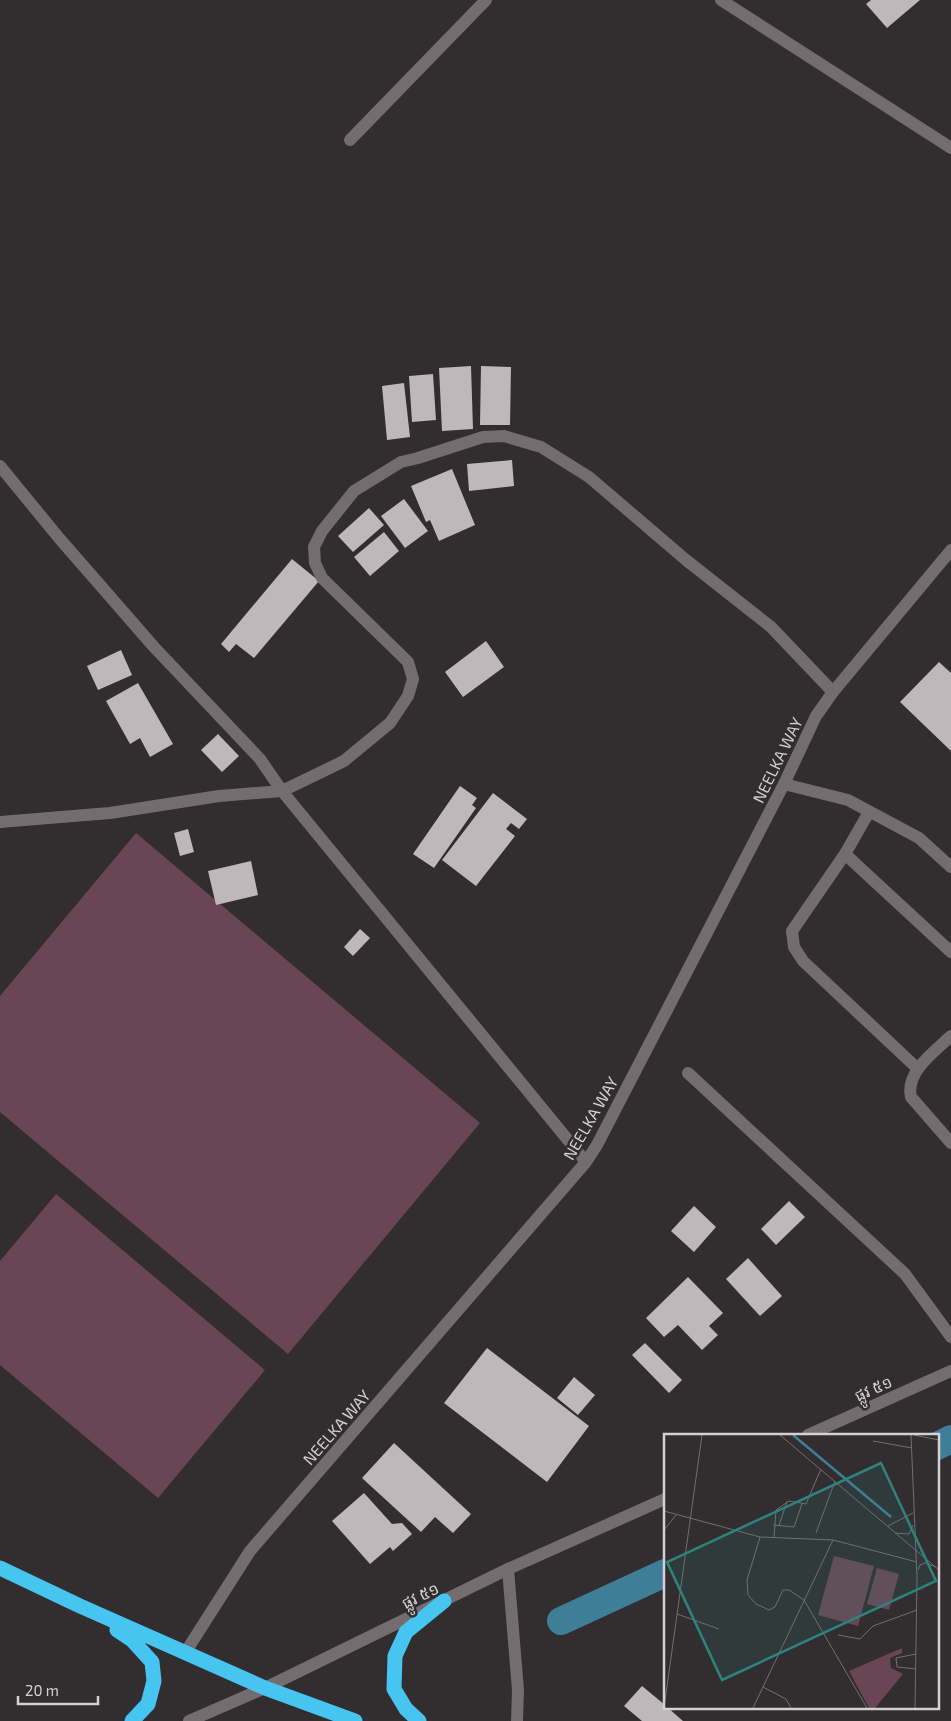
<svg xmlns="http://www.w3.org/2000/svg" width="951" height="1721" font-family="'Exo 2','Noto Sans Khmer',sans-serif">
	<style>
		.green { fill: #6a4654 }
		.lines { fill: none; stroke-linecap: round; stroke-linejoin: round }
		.canal { stroke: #3e7e96; stroke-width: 28 }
		.building { fill: #beb8ba }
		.lane { stroke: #736d6f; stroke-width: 12 }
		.street { stroke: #736d6f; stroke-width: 12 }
		.secondary { stroke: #736d6f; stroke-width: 12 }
		.highway { stroke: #46c5f1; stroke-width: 15 }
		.labels { text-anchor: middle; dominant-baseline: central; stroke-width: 5; stroke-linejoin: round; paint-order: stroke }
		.street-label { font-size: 16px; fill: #d4d1d2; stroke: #322d2e }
		.inset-river { fill: none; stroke: #3e7e96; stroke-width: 2.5 }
		.inset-road { fill: none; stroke: #736f70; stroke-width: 1 }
		.view { fill: #2d847d; fill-opacity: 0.15; stroke: #2d847d; stroke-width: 2.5 }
		.inset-edge { fill: none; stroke: #d4d1d2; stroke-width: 2.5 }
	</style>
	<rect width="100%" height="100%" fill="#322d2e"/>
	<path class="green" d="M136 833 480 1123 288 1354 0 1112V996Z
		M56 1194 265 1370 158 1498 0 1365V1261Z"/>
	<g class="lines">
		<path class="canal" d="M937 1446 951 1439
			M561 1621 665 1573"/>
	</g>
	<path class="building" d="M871 0H920L887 28 866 4Z
		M471 366 473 429 442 431 439 368Z
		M481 366 511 367 510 425H480Z
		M433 374 436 420 412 422 409 376Z
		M404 383 410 437 387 440 382 386Z
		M512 460 514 486 469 491 467 464Z
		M452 469 475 525 439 541 430 520 426 522 411 486Z
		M404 499 428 531 405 548 381 516Z
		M369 508 384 525 353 552 338 536Z
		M384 532 399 551 370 576 354 557Z
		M292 559 319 581 254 658 236 644 229 652 221 644Z
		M486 641 504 667 463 697 445 672Z
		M121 650 132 675 98 690 87 666Z
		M939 662 951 673V751L900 702Z
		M138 683 173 744 150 757 140 738 130 744 106 701Z
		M218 734 239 756 222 772 201 750Z
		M460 786 477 798 472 805 476 808 434 868 413 854Z
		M493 793 527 819 519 829 511 823 506 829 515 836 476 886 442 860Z
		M188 829 194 852 180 856 174 833Z
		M251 861 258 895 216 905 208 871Z
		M360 929 370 938 353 956 344 947Z
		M789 1201 805 1217 776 1245 761 1229Z
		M694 1206 716 1227 694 1252 671 1231Z
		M748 1258 782 1296 760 1316 726 1279Z
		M688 1277 723 1313 709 1326 718 1335 702 1350 678 1325 664 1337 646 1318Z
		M645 1343 682 1380 669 1393 632 1355Z
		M487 1348 589 1426 547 1482 444 1403Z
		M574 1377 595 1395 578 1415 557 1398Z
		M394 1443 471 1514 453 1533 435 1517 421 1532 362 1478Z
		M364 1493 392 1524 402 1523 412 1534 393 1551 390 1547 370 1564 332 1521Z
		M642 1686 665 1705V1707H667L683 1721H642L624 1706Z"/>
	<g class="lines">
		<path class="lane" d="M350 140 486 0
			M784 784 848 800 919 838 951 867
			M869 812 845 854 792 931 794 947 803 961 918 1069
			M845 854 951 952
			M951 1036C935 1051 905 1072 911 1097L951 1143
			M508 1569 518 1690 517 1721"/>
		<path class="street" d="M721 0 951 148
			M0 466 59 538 154 647 260 759 282 791 586 1162
			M0 822 110 813 219 796 282 791 344 761 390 723 408 696 413 679 408 662 322 578 315 563 314 547 322 531 354 491 401 462 418 458 483 437 504 436 541 447 589 477 686 560 771 627 833 692
			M688 1073 905 1274 951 1337
			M185 1653 250 1551 586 1162 597 1145 784 784 816 716 833 692 951 550"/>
		<path class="secondary" d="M808 1435 951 1371
			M189 1721 265 1688 508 1569 665 1499"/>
		<path class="highway" d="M0 1568 80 1606 265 1688 355 1721
			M117 1630 132 1640 152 1662 154 1681 148 1704 132 1721
			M419 1721 406 1709 394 1689 395 1656 406 1632 444 1601"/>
	</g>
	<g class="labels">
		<g class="street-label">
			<text transform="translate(777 760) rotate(-64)">NEELKA WAY</text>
			<text transform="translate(590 1118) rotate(-60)">NEELKA WAY</text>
			<text transform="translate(873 1388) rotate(-24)">ផ្លូវ ៥១</text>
			<text transform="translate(336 1427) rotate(-49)">NEELKA WAY</text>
			<text transform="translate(420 1595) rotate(-26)">ផ្លូវ ៥១</text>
		</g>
	</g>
	<g transform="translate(664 1434)">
		<rect width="275" height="275" fill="#322d2e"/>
		<path d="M170 122 210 132 194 192 154 181ZM213 134 235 140 225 176 203 170ZM238 214V219L226 224 227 234 239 240 211 274H205L185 237Z" fill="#6a4654"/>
		<path class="inset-river" d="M129 1 227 83"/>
		<path class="inset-road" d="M116 1 275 136M247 1 253 143 251 274M250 1 275 6M209 7 248 14M0 77 96 103 169 106 253 128M109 91 130 93 138 70M115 92 123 67M224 92 249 79M0 96 12 81M152 99 171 47M231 99 245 100 249 91M96 103 83 146 84 161 92 170 105 176 111 173 119 156H125L140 166 203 274M110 104 112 76 125 67 142 70 157 35M254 136 256 131 261 129 272 133M13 180 55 195M174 201 196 205 209 192 253 176M252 220 232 224 233 233 252 235M99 253 122 265 127 274M0 274 38 1M89 274 169 106"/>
		<path class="view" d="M217 29 272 147 58 246 3 128Z"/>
		<rect width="275" height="275" class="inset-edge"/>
	</g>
	<path d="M18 1696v8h80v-8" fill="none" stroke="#d4d1d2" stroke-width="2.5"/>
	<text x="25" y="1696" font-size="15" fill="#d4d1d2" stroke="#322d2e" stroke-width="4" paint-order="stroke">20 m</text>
</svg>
